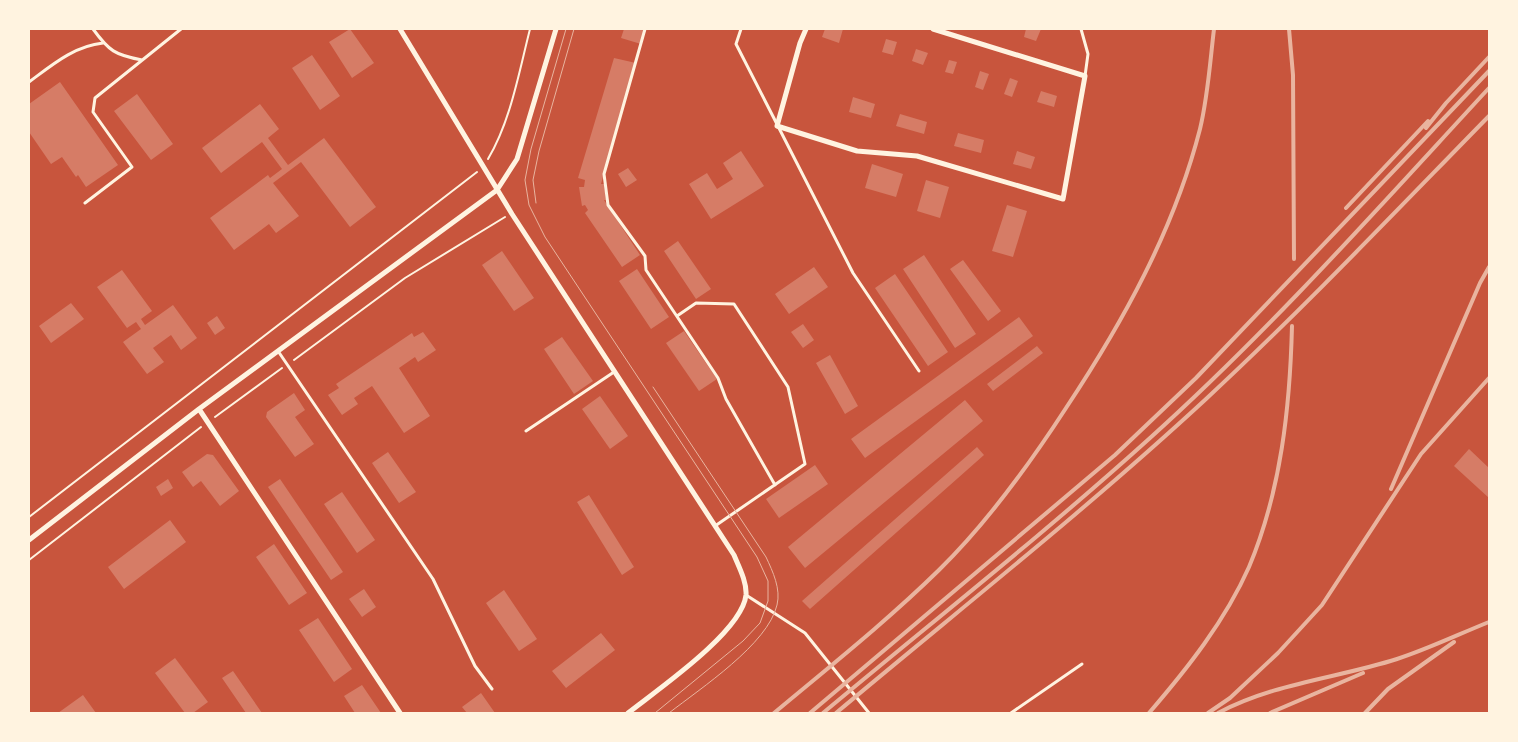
<svg xmlns="http://www.w3.org/2000/svg" width="1518" height="742" font-family="'Fira Sans',sans-serif">
	<style>
		.building { fill: #d67c66 }
		.lines { fill: none; stroke-linecap: round; stroke-linejoin: round }
		.path { stroke: #fff3e0; stroke-width: 2 }
		.service { stroke: #fff3e0; stroke-width: 3 }
		.minor { stroke: #fff3e0; stroke-width: 5 }
		.tram { stroke: #e9b49f; stroke-width: 1 }
		.rail { stroke: #e9b49f; stroke-width: 4 }
	</style>
	<rect width="100%" height="100%" fill="#c8553d"/>
	<path class="building" d="M350 29 374 63 352 78 329 42Z
		M624 29H646L641 44 621 38Z
		M825 29H843L839 43 822 37Z
		M1026 29H1041L1036 41 1024 37Z
		M886 39 897 42 893 55 882 52Z
		M916 49 928 53 923 65 912 61Z
		M312 55 340 96 320 110 292 68Z
		M614 58 636 63 601 184H604L606 200H604L640 255 622 267 585 213 588 210 585 205 582 206 579 187H584L585 180 578 178Z
		M949 60 957 62 953 74 945 72Z
		M980 71 989 74 983 90 975 87Z
		M1010 78 1018 81 1012 97 1004 94Z
		M60 82 118 165 86 187 78 175 76 177 62 157 51 164 29 132V104Z
		M1041 91 1057 96 1054 107 1037 102Z
		M137 94 173 144 151 160 114 111Z
		M853 97 875 104 871 118 849 112Z
		M260 104 279 129 268 138 288 165 324 138 376 207 350 227 301 162 273 183 299 216 276 233 269 224 234 250 210 218 268 175 270 178 282 169 262 142 221 173 202 148Z
		M900 114 927 122 924 134 896 126Z
		M958 133 984 140 981 153 954 146Z
		M741 151 764 186 711 219 689 184 707 173 717 189 733 179 723 163Z
		M1017 151 1035 157 1031 169 1013 164Z
		M872 164 903 174 896 197 865 188Z
		M628 168 637 180 626 187 618 174Z
		M926 180 949 187 940 218 917 211Z
		M1007 205 1027 211 1013 257 992 251Z
		M678 241 711 289 696 299 664 251Z
		M502 251 534 298 514 311 482 265Z
		M924 255 976 334 955 348 903 269Z
		M963 260 1001 311 988 321 950 269Z
		M814 267 828 287 789 314 775 294Z
		M637 269 669 317 651 329 619 281Z
		M122 270 152 311 141 319 145 325 173 305 197 338 181 350 171 335 153 348 164 362 147 374 123 342 141 329 136 322 127 328 97 287Z
		M895 274 948 352 928 366 875 288Z
		M71 303 84 319 51 343 39 326Z
		M217 316 225 328 215 335 207 323Z
		M1019 317 1033 336 865 458 851 439Z
		M803 324 814 340 803 348 791 332Z
		M684 331 717 379 699 391 666 343Z
		M423 332 436 350 418 362 415 357 399 368 430 416 404 433 372 386 354 398 358 404 342 415 328 395 339 388 336 384 412 333 414 337Z
		M562 337 593 381 574 394 544 349Z
		M1037 346 1043 353 993 391 987 384Z
		M830 355 858 406 845 414 816 363Z
		M294 393 305 410 295 417 314 444 295 457 266 417 267 412Z
		M600 396 628 436 610 449 582 409Z
		M965 400 983 421 805 568 788 547Z
		M977 447 984 455 810 609 802 601Z
		M1469 449 1489 468V498L1454 466Z
		M388 452 416 492 399 503 372 463Z
		M207 454 213 455 239 491 220 506 201 481 193 487 182 472Z
		M815 465 828 484 779 518 766 499Z
		M168 479 173 488 161 496 156 487Z
		M280 479 343 572 331 580 268 487Z
		M342 492 375 540 357 553 324 504Z
		M589 495 634 567 622 575 577 502Z
		M170 520 186 542 124 589 108 567Z
		M274 544 307 593 289 605 256 557Z
		M364 589 376 607 362 617 349 599Z
		M504 590 537 639 519 651 486 603Z
		M318 618 352 669 334 682 299 630Z
		M601 633 615 650 566 688 552 671Z
		M175 658 208 702 193 713H185L155 673Z
		M233 671 262 713H246L222 678Z
		M362 685 381 713H355L344 696Z
		M481 693 495 713H467L462 707Z
		M83 695 96 713H58Z"/>
	<g class="lines">
		<path class="path" d="M488 159C511 120 519 72 530 29
			M294 360 405 278 505 217
			M215 417 282 368
			M29 517 477 172
			M29 560 201 427"/>
		<path class="service" d="M93 29C109 51 115 55 142 60
			M645 29 604 174 608 205 645 256 646 270 718 378 726 399 775 485
			M741 29 736 44 853 273 919 371
			M1081 29 1088 54 1085 76
			M29 82C52 65 74 46 103 43
			M85 203 132 167 93 112 95 98 181 29
			M677 316 696 303 734 304 788 387 805 464 715 526
			M278 351 433 579 475 666 492 689
			M526 431 614 372
			M746 595 805 633 869 713
			M1011 713 1082 664"/>
		<path class="minor" d="M400 29 512 214 734 555C739 567 747 582 746 595 742 632 657 690 628 713
			M806 29 800 43 777 126 857 151 917 156 1063 199 1085 76 933 29
			M199 409 400 713
			M29 540 199 409 497 190 517 159 556 29"/>
		<path class="tram" d="M566 29 531 149 525 180 529 205 545 237 757 557 768 581V601L760 623 743 641 655 713
			M536 203 533 180 539 151 574 29
			M653 387 766 557C773 572 781 589 777 605 768 644 701 688 669 713"/>
		<path class="rail" d="M1289 29 1293 75 1294 259
			M1426 128 1446 103 1489 57
			M1346 208 1428 121
			M1391 489 1480 283 1489 267
			M774 713C829 667 887 621 939 570 988 522 1029 465 1066 408 1123 322 1174 230 1200 129 1208 96 1210 62 1214 29
			M810 713 1115 455 1196 378 1489 71
			M823 713C932 622 1045 533 1150 438 1271 329 1379 207 1489 88
			M836 713C960 609 1087 509 1206 399 1304 308 1396 211 1489 116
			M1149 713C1187 669 1225 621 1249 567 1281 491 1290 407 1292 326
			M1208 713 1230 698 1278 653 1322 605 1421 454 1489 378
			M1218 713C1274 683 1338 678 1397 659 1428 649 1459 634 1489 622
			M1270 713 1363 673
			M1365 713 1388 689 1454 642"/>
	</g>
	<rect width="1518" height="742" fill="none" stroke="#fff3e0" stroke-width="60"/>
</svg>
